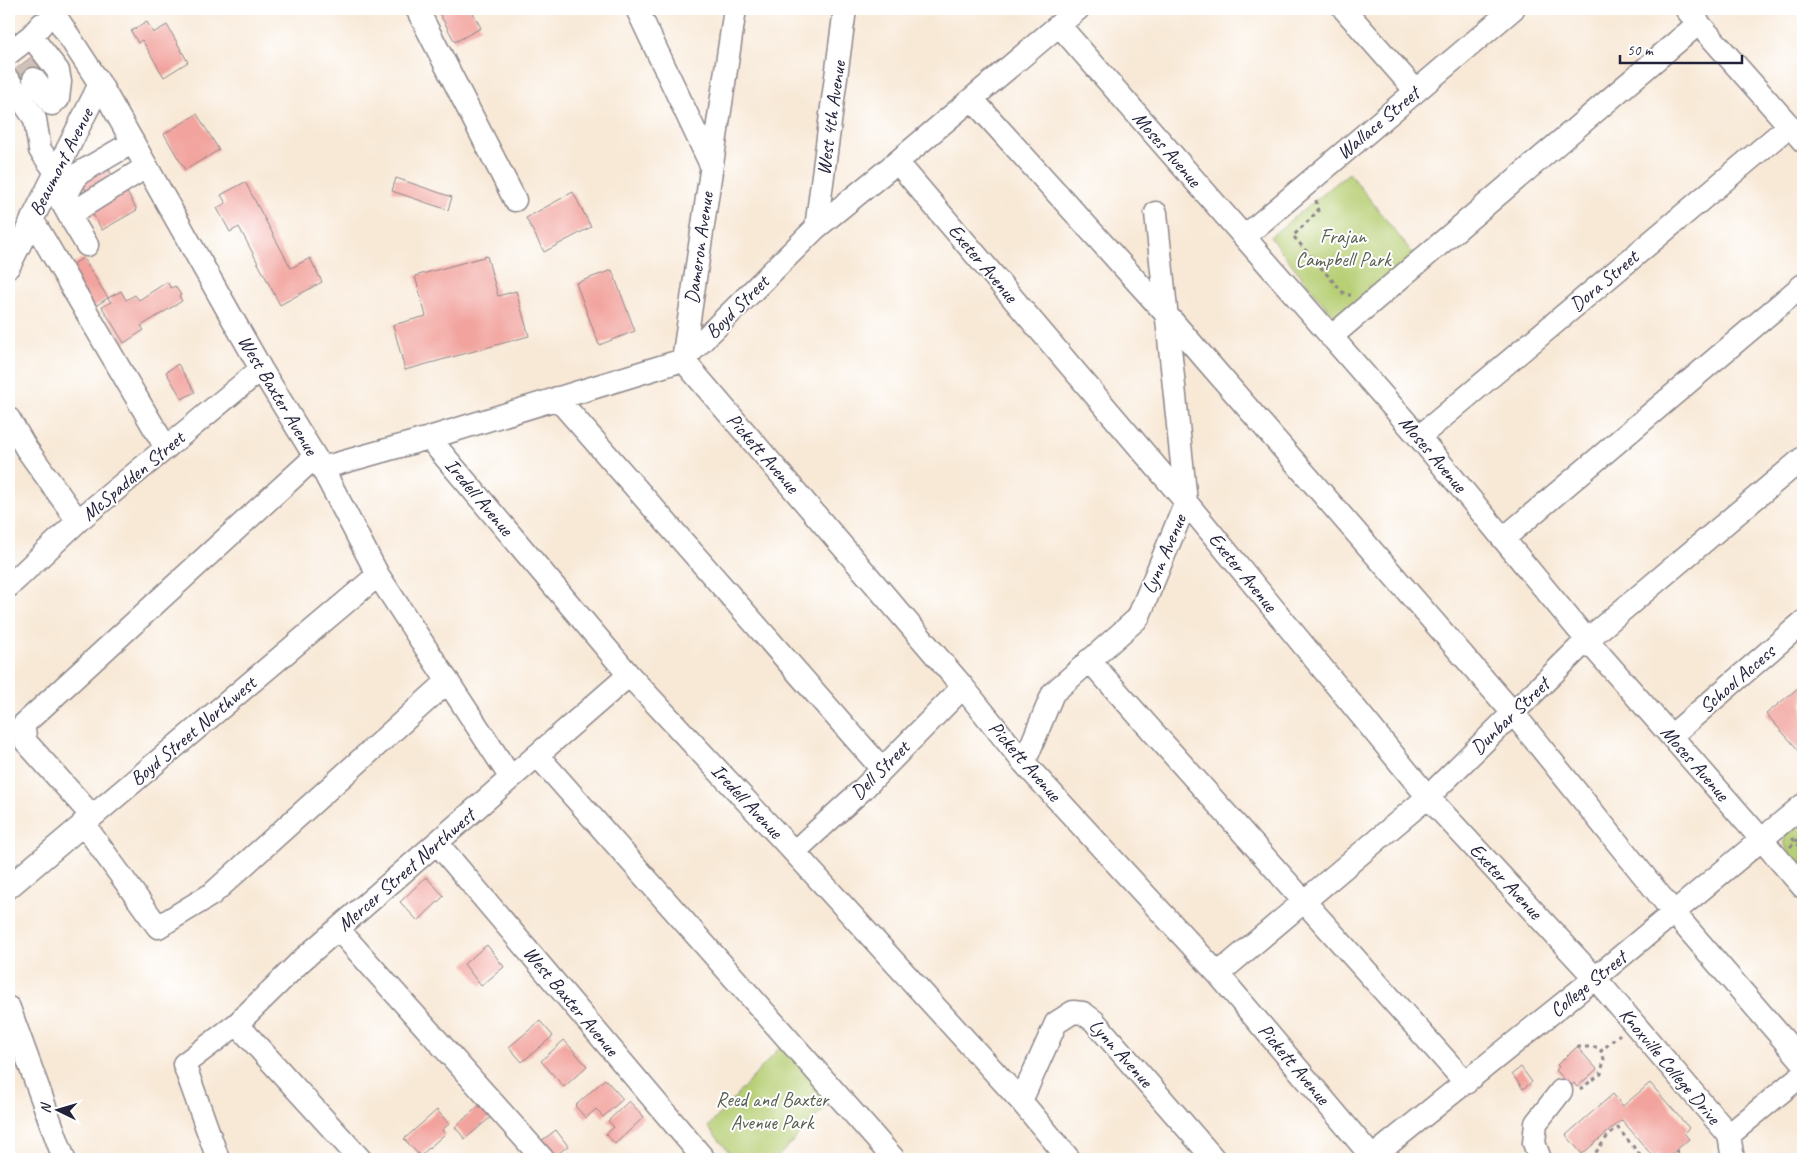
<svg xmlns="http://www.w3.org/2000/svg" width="1812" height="1168" font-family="Caveat,sans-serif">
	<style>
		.green { fill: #b7cf74; stroke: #6c7858 }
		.building { fill: #f2a39d }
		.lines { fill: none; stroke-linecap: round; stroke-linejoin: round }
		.minor-tunnel { stroke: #cdc1b8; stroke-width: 22; stroke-dasharray: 22 11; stroke-linecap: butt }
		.minor-casing { stroke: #8d8689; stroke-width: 25 }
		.path { stroke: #8d8689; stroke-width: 3; stroke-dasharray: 4 4; stroke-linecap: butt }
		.minor { stroke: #fff; stroke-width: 22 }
		.labels { text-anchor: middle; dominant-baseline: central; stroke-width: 4; stroke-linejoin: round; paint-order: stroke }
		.street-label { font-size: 20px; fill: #22223b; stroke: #fff }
		.park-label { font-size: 20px; fill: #565f4f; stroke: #fff }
	</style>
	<rect width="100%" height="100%" fill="#fff"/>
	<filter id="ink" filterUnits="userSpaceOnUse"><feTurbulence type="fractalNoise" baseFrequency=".02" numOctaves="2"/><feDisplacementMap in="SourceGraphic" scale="10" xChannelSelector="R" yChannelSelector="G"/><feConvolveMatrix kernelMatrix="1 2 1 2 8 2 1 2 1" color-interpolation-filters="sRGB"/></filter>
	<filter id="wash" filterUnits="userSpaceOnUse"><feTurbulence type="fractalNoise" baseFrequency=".0096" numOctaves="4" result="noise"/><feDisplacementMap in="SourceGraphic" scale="20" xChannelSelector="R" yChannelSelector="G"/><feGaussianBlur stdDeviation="1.12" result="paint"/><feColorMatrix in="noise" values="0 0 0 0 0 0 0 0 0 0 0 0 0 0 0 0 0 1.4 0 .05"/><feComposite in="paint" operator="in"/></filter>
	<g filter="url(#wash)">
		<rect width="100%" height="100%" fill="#f8e9d7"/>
		<path class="green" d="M1349 173 1417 259 1338 322 1270 237Z
			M1803 819V869C1795 860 1777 845 1788 832 1792 827 1798 823 1803 819Z
			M783 1044 834 1098 776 1159H735L708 1127Z"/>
		<g id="blocks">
			<path class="building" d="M437 9H471L481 28 455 42Z
				M147 22 153 33 167 25 188 62 164 77 142 40 138 43 131 31Z
				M38 52 49 67 20 89 9 74Z
				M197 114 219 150 185 170 164 134Z
				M106 164 115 181 89 196 80 179Z
				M396 178 452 197 448 210 392 191Z
				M245 182 291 268 310 258 322 282 280 305 239 227 230 232 217 208 226 203 221 195Z
				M124 187 137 210 102 230 89 207Z
				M573 192 591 227 544 252 526 218Z
				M487 256 498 296 516 291 529 336 405 370 393 325 426 316 415 276Z
				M83 258 108 298 121 291 126 300 135 295 139 300 167 282 171 288 175 286 181 295 179 296 182 301 141 326 144 330 124 343 102 307 111 302 108 298 92 308 67 268Z
				M612 270 635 331 599 345 576 283Z
				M178 364 195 392 182 399 166 372Z
				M1803 684V755L1766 714Z
				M426 877 444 896 418 921 400 902Z
				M487 945 504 967 481 986 464 964Z
				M540 1021 553 1036 522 1062 509 1047Z
				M564 1040 587 1066 564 1087 541 1061Z
				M1577 1047 1597 1069 1577 1087 1574 1083 1570 1086 1556 1070 1559 1067 1557 1065Z
				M1521 1067 1532 1082 1523 1089 1512 1074Z
				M605 1079 623 1099 603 1117 596 1109 586 1118 575 1106Z
				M1650 1083 1689 1128 1684 1133 1689 1139 1666 1159 1659 1153 1654 1158 1622 1120 1582 1154 1566 1135 1613 1094 1623 1106Z
				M629 1101 644 1117 615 1144 606 1134 614 1127 608 1121Z
				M480 1105 491 1117 465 1139 455 1127Z
				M437 1110 449 1124 442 1130 445 1134 420 1156 404 1139Z
				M556 1130 568 1146 551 1159 537 1144Z"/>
		</g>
	</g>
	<g filter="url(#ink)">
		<use href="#blocks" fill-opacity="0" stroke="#8d8689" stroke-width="1"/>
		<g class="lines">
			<path class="minor-tunnel" d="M24 63 34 79"/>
			<defs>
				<path id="minor" d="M51 9 100 84 261 369 322 468 378 575 511 778
					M417 9 515 200
					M637 9 711 165
					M735 9 683 360 963 687 1024 763 1218 974 1373 1158
					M1344 9 1416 91
					M1686 9 1803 141
					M1059 25 1419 437 1587 640 1803 887
					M31 36 58 71 60 82 58 99
					M9 53 31 36 42 24
					M34 79 52 104
					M9 81 35 119 40 150 56 172
					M972 99 1167 315 1513 713 1674 913 1803 1062
					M897 162 1186 502 1428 797 1595 978 1729 1135 1733 1159
					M50 184 59 197 69 215 146 167
					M62 203 78 174 133 142
					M69 215 87 245
					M32 219 166 448
					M816 228 845 9
					M1244 237 1513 9
					M9 266 100 84
					M1331 337 1699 23
					M557 398 882 769
					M9 419 26 448 78 521
					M1419 437 1789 126
					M429 438 629 675 794 852 1021 1101 1069 1159
					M322 468 429 438 683 360 816 228 897 162 1078 9
					M1503 539 1803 285
					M9 586 78 521 261 369
					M1089 660 1466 1083
					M1671 736 1803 622
					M537 755 894 1159
					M1024 763 1053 693 1138 618 1186 502 1156 213
					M92 816 26 742 23 725 315 457
					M83 823 158 927 212 894 448 681
					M437 843 704 1159
					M794 852 863 789 963 687
					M9 887 378 575
					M338 929 543 1159
					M1218 974 1428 797 1587 640 1803 458
					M9 1008 64 1159
					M237 1024 360 1159
					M1021 1101 1056 1023 1073 1012 1083 1013 1094 1021 1214 1159
					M1729 1135 1803 1074
					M218 1159 184 1064 237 1024 301 961 629 675
					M1370 1159 1595 978 1803 805
					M1540 1159 1534 1143 1536 1123 1561 1091"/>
			</defs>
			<use href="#minor" class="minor-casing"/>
			<path class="path" d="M1316 200 1318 211 1293 236 1345 295H1351
				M1792 838 1803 850
				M1790 847 1803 835
				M1577 1047H1597L1601 1051 1620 1034
				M1580 1089 1601 1074 1604 1059 1601 1051
				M1676 1150 1682 1159
				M1591 1159 1607 1137 1618 1128 1641 1156 1646 1159
				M1672 1159 1679 1156"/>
			<use href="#minor" class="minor"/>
		</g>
	</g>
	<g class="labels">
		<g class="street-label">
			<text transform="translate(831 118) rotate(-82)">West 4th Avenue</text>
			<text transform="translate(1378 123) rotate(-40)">Wallace Street</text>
			<text transform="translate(1167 149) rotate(49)">Moses Avenue</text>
			<text transform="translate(61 162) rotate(-63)">Beaumont Avenue</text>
			<text transform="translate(699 248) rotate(-82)">Dameron Avenue</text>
			<text transform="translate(983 263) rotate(50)">Exeter Avenue</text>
			<text transform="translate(1604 281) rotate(-40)">Dora Street</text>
			<text transform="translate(737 307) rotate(-45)">Boyd Street</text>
			<text transform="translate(278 395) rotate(59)">West Baxter Avenue</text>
			<text transform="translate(763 453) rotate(49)">Pickett Avenue</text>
			<text transform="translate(1433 454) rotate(50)">Moses Avenue</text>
			<text transform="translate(133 476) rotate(-40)">McSpadden Street</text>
			<text transform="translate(479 497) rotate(50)">Iredell Avenue</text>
			<text transform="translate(1164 554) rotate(-67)">Lynn Avenue</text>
			<text transform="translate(1243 572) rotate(51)">Exeter Avenue</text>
			<text transform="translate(1737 679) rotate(-41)">School Access</text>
			<text transform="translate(1510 716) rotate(-44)">Dunbar Street</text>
			<text transform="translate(193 731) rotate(-40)">Boyd Street Northwest</text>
			<text transform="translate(1025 761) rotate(49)">Pickett Avenue</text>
			<text transform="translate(1695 763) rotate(49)">Moses Avenue</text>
			<text transform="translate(880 770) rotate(-45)">Dell Street</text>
			<text transform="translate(747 801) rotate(47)">Iredell Avenue</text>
			<text transform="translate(406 870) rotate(-41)">Mercer Street Northwest</text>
			<text transform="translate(1506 881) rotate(47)">Exeter Avenue</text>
			<text transform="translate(1588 984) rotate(-39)">College Street</text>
			<text transform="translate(571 1001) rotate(50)">West Baxter Avenue</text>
			<text transform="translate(1121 1053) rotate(48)">Lynn Avenue</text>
			<text transform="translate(1294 1064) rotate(50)">Pickett Avenue</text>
			<text transform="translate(1670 1066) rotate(50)">Knoxville College Drive</text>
		</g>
		<g class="park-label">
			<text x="1343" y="236">Frajan<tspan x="1343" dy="23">Campbell Park</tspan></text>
			<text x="772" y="1099">Reed and Baxter<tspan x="772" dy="23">Avenue Park</tspan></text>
		</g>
	</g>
	<rect width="1812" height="1168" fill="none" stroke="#fff" stroke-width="30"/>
	<g transform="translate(58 1110) rotate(275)" stroke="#ffffff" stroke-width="4" paint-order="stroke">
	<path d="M0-4L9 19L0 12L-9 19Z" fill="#22223b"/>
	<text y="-8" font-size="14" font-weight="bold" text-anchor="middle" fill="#22223b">N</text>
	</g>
	<path d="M1620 55v8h122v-8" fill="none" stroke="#22223b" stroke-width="2.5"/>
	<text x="1627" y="55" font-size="15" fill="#22223b" stroke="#ffffff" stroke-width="4" paint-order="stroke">50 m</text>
</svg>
